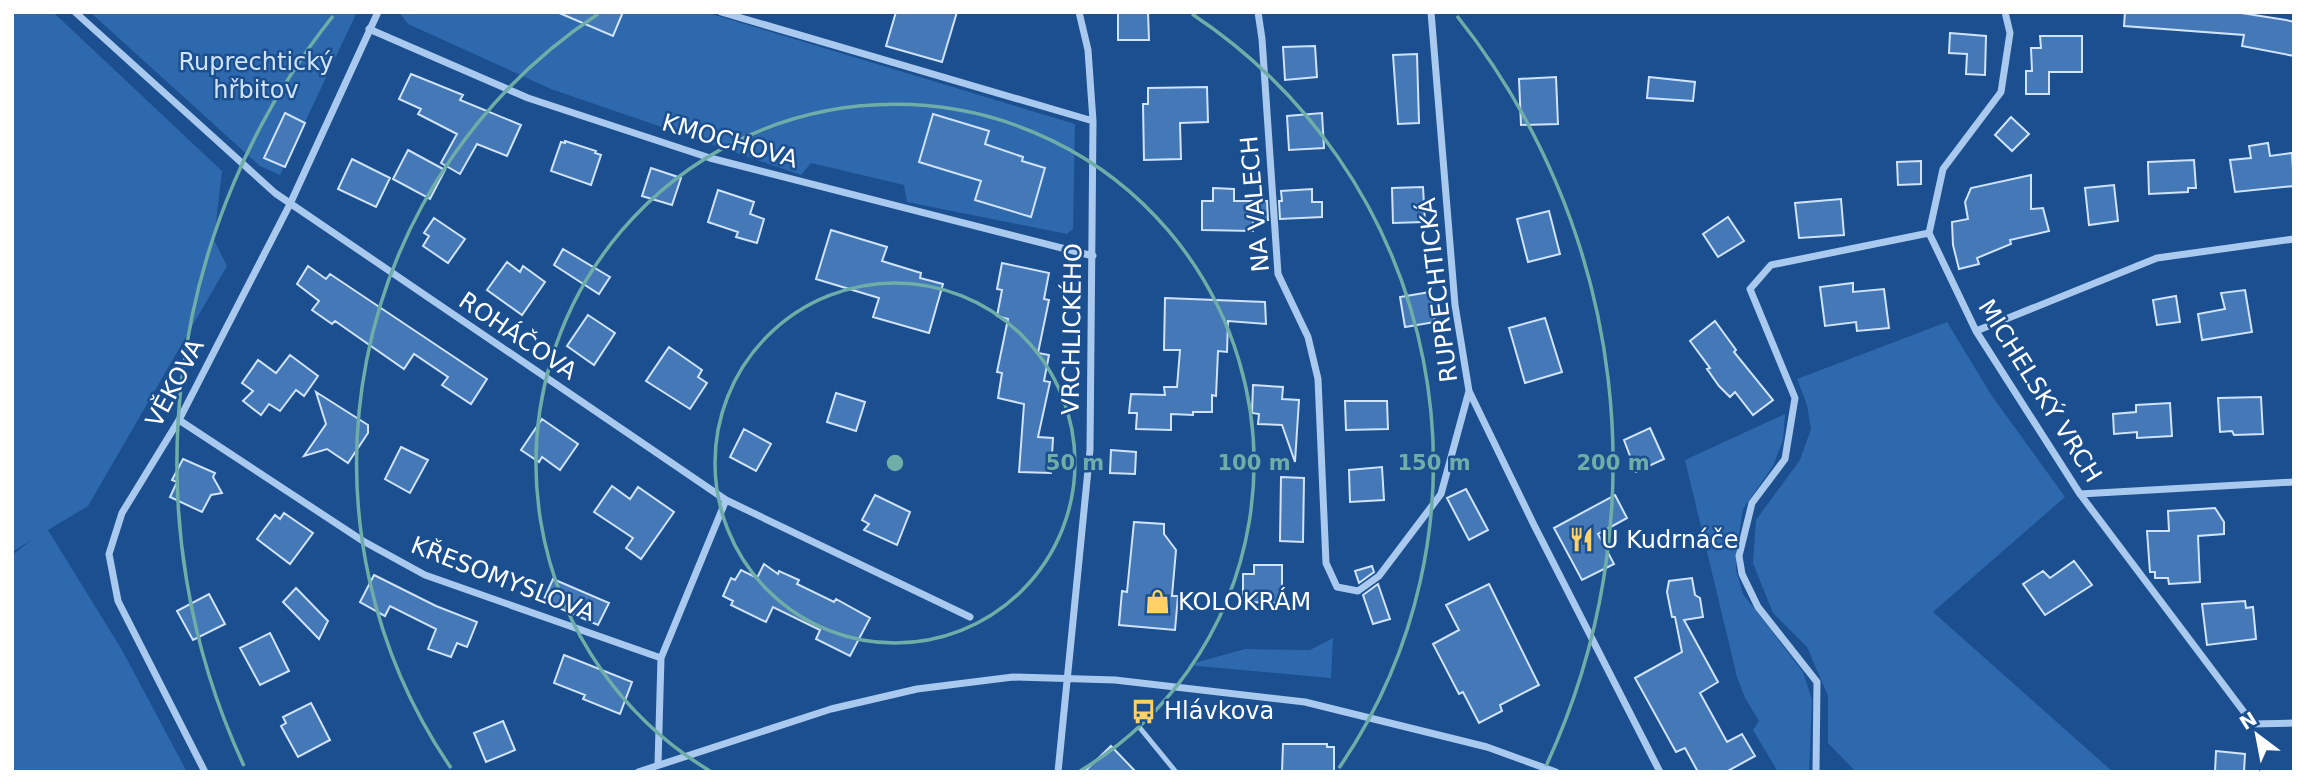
<svg xmlns="http://www.w3.org/2000/svg" width="2306" height="784" font-family="'DejaVu Sans',sans-serif">
	<style>
		.green { fill: #2e69ad }
		.building { fill: #4478b7; stroke: #cfe3fa; stroke-width: 2 }
		.lines { fill: none; stroke-linecap: round; stroke-linejoin: round }
		.lane { stroke: #a9c9ee; stroke-width: 5 }
		.street { stroke: #a9c9ee; stroke-width: 7 }
		.ring { fill: none; stroke: #6fada8; stroke-width: 3.5 }
		.labels { text-anchor: middle; dominant-baseline: central; stroke-width: 5; stroke-linejoin: round; paint-order: stroke }
		.park-label { font-size: 24px; fill: #cfe3fa; stroke: #1b4f8f }
		.street-label { font-size: 24px; fill: #fff; stroke: #1b4f8f }
		.poi-label { font-size: 24px; fill: #fff; stroke: #1b4f8f; text-anchor: start }
		.centre { fill: #6fada8; stroke: #1b4f8f; stroke-width: 3.5 }
		.ring-label { font-size: 21px; text-anchor: middle; font-weight: bold; fill: #6fada8; stroke: #1b4f8f; stroke-width: 5; stroke-linejoin: round; paint-order: stroke }
	</style>
	<rect width="100%" height="100%" fill="#1b4f8f"/>
	<path class="green" d="M12 12H53L222 171 214 240 227 266 88 506 48 530 122 650 187 772H12V555L33 539 12 552Z
		M90 12H357L280 175 260 166Z
		M399 12H705L1075 124 1073 229 1067 234 907 202 904 185 811 163 801 175 551 89 408 24Z
		M1947 322 1992 396 2065 497 1933 612 2113 772H1856L1828 743V696L1807 647 1773 613 1753 563 1756 520 1800 460 1811 429 1807 405 1797 379Z
		M1785 414 1783 440 1773 466 1743 509 1736 552V570L1743 594 1803 672 1812 700 1809 772H1778L1753 730 1759 721 1745 698 1737 677 1685 460Z
		M1333 638 1331 678 1187 665 1245 649 1310 650Z"/>
	<path class="building" d="M557 12H623L613 36Z
		M896 12H957L942 62 886 46Z
		M1118 12H1148L1149 40H1118Z
		M2125 12H2235L2286 20 2294 22V56L2242 46 2244 35 2124 26Z
		M1950 33 1986 36 1985 75 1966 74 1967 54 1949 53Z
		M2040 36H2082V72H2049V94H2026V71H2032L2031 48H2041Z
		M1315 46 1317 77 1285 80 1283 47Z
		M1417 54 1419 123 1398 124 1393 55Z
		M411 74 463 95 460 100 521 125 507 156 477 144 460 174 441 163 457 134 418 114 421 109 399 99Z
		M1556 77 1558 124 1521 125 1519 79Z
		M1649 77 1695 82 1693 101 1647 98Z
		M1207 87 1208 122 1180 123 1181 159 1144 160 1143 104H1148V88Z
		M285 113 305 123 285 167 264 158Z
		M1322 113 1324 148 1289 150 1287 116Z
		M933 114 989 131 985 144 1023 157 1022 161 1045 168 1031 217 975 200 981 181 919 162Z
		M2011 117 2029 134 2012 151 1995 135Z
		M565 141 596 151 595 153 601 155 591 185 551 171 561 142 565 143Z
		M2268 143 2270 156 2292 153 2294 186 2235 192 2230 160 2251 158 2249 146Z
		M408 150 445 170 430 199 393 179Z
		M352 159 390 178 376 207 338 189Z
		M2194 160 2196 188H2188V192L2149 194 2148 162Z
		M1921 161V184L1898 185 1897 162Z
		M651 168 681 178 672 205 642 196Z
		M2031 175V209L2043 208 2049 231 2010 240 2011 244 1977 258 1979 264 1959 269 1953 245 1952 222 1968 219 1965 202 1971 188Z
		M2114 185 2118 221 2089 225 2085 188Z
		M1423 187 1425 222 1393 223 1392 188Z
		M1213 188 1234 189V201H1267L1268 220H1253V231L1202 230V201H1213Z
		M1312 189V202H1322V217L1280 219 1279 201H1282L1281 191Z
		M718 190 754 202 750 214 764 219 757 243 736 237 738 232 708 222Z
		M1841 199 1844 235 1799 238 1795 203Z
		M1549 211 1560 254 1528 262 1517 219Z
		M1728 217 1744 241 1718 257 1703 234Z
		M434 218 465 239 448 263 423 246 429 236 424 233Z
		M831 230 887 247 882 261 921 273 920 278 943 284 929 333 873 317 879 298 816 279Z
		M563 249 610 277 599 294 554 265Z
		M507 262 520 272 523 266 545 282 522 315 487 290Z
		M1002 263 1049 273 1044 299 1049 300 1038 353 1049 355 1044 381 1050 382 1038 437 1053 438 1051 473 1019 472 1024 404 998 398 1002 373 997 372 1008 319 997 316 1002 290 997 289Z
		M308 266 326 279 330 274 487 379 471 404 442 385 448 377 414 354 404 369 335 321 332 324 312 310 319 301 297 284Z
		M1853 283V292L1884 289 1889 328 1857 331 1856 322 1825 326 1820 287Z
		M2245 290 2252 332 2202 340 2198 314 2225 309 2221 293Z
		M1430 292 1435 322 1405 327 1400 297Z
		M2176 296 2180 322 2157 325 2153 300Z
		M1165 298 1265 302 1266 324 1228 321 1227 352 1218 351 1216 396 1212 395V412H1193V415L1171 414V430L1136 429 1137 413H1129L1131 394 1165 395 1164 387H1177L1180 350H1164Z
		M588 315 615 333 594 365 567 346Z
		M1545 318 1562 372 1525 383 1509 328Z
		M1715 321 1736 350 1734 352 1773 400 1753 415 1735 392 1730 397 1719 386 1707 369 1710 368 1690 341Z
		M669 347 702 370 698 377 707 383 690 409 646 381Z
		M290 355 318 376 304 396 296 390 280 411 269 404 261 415 243 401 253 391 242 383 258 360 276 373Z
		M1253 385 1283 387 1282 399 1299 400 1295 462 1282 425 1258 424 1259 414 1252 413Z
		M316 392 368 425V433L348 463 327 449 304 456 326 424Z
		M836 393 865 402 856 431 827 422Z
		M2261 397 2263 434 2234 435 2232 431 2220 432 2218 398Z
		M1345 401H1387L1388 429 1346 430Z
		M2170 403 2172 436 2137 438V432L2114 434 2113 414 2136 412V405Z
		M542 419 578 444 560 470 542 457 539 462 521 450Z
		M1650 428 1664 459 1636 472 1624 440Z
		M744 429 771 444 756 471 730 457Z
		M401 447 428 460 410 493 385 479Z
		M1111 450 1136 452 1135 474 1110 473Z
		M183 459 215 473 213 477 222 493 211 495 202 512 170 497 177 482 172 480Z
		M1382 467 1384 500 1350 502 1349 470Z
		M1281 477 1304 478 1303 542 1280 541Z
		M612 486 630 499 638 487 674 512 641 559 626 548 633 538 594 512Z
		M1466 489 1488 530 1469 540 1447 498Z
		M875 495 910 512 897 545 864 530 869 524 862 520Z
		M1615 495 1627 518 1598 534 1614 564 1582 580 1554 528Z
		M2215 508 2224 522V534L2198 536 2200 582 2169 584 2168 578H2155V572H2150L2147 531H2169L2168 511Z
		M284 513 313 533 290 564 257 539 275 515 280 519Z
		M1134 522 1164 524V534L1176 550 1172 596H1178L1175 630 1119 625 1122 591 1127 592Z
		M2074 561 2092 585 2045 615 2023 584 2043 571 2050 578Z
		M764 564 778 574 779 571 799 580 797 584 834 602 836 599 870 618 850 656 816 639 820 630 773 607 766 622 731 605 733 601 723 596 731 578 735 580 741 570 757 578Z
		M1254 565H1282V603L1243 602V574H1254Z
		M1372 566 1374 572 1359 583 1355 571Z
		M374 575 436 606 477 622 467 647 457 643 451 657 428 649 436 629 390 606 385 616 360 602Z
		M1692 578 1695 595 1700 598 1703 617 1684 620 1718 682 1700 693 1727 742 1742 734 1755 756 1726 772H1698L1685 748 1676 752 1635 678 1682 652 1675 617H1672L1667 592 1669 581Z
		M553 579 609 603 598 625 543 601Z
		M1378 584 1390 619 1373 624 1363 595Z
		M1489 584 1539 685 1500 705 1502 711 1479 723 1463 692 1459 694 1433 644 1459 630 1446 605Z
		M296 588 328 621 319 639 283 602Z
		M209 594 225 624 193 640 177 611Z
		M2245 601 2246 608 2253 607 2256 639 2207 645 2202 604Z
		M270 633 289 671 260 685 240 648Z
		M564 655 632 682 620 714 583 699 585 695 554 683Z
		M311 703 330 740 298 757 281 726 286 723 283 717Z
		M503 721 515 750 486 762 474 733Z
		M1283 744H1327V747H1334V772H1282Z
		M1111 746 1136 772H1084Z
		M2216 751 2245 754 2244 772H2215Z"/>
	<g class="lines">
		<path class="lane" d="M1140 728 1176 772"/>
		<path class="street" d="M75 12 275 193 726 500 970 617
			M721 12 1093 121
			M1258 12 1262 39 1278 274 1308 337 1318 379 1326 563 1337 587 1358 591 1379 576 1441 494 1469 391
			M1431 12 1455 305 1469 391 1534 525 1660 772
			M2005 12 2010 33 2001 92 1943 169 1929 233 1976 331 2080 494 2253 724 2294 723
			M369 29 528 98 710 158 1093 256
			M1976 331 2157 258 2294 239
			M179 420 363 541 425 575 661 658 658 764
			M2080 494 2294 482
			M661 658 726 500
			M205 772 118 601 109 554 122 513 179 420 290 204 378 12
			M638 772 831 709 917 689 1013 677 1115 680 1305 702 1487 747 1556 772
			M1058 772 1090 450 1093 121 1088 50 1079 12
			M1816 772 1817 682 1758 607 1742 574 1739 556 1752 503 1785 459 1795 398 1750 289 1771 265 1929 233"/>
	</g>
	<g class="ring">
		<circle cx="895" cy="463" r="180"/>
		<path d="M710 771A359 359 0 1 1 1080 771"/>
		<path d="M451 768A539 539 0 0 1 598 14M1192 14A539 539 0 0 1 1339 768"/>
		<path d="M244 766A718 718 0 0 1 333 16M1457 16A718 718 0 0 1 1546 766"/>
	</g>
	<defs>
		<symbol id="restaurant-bare" viewBox="-9 -9 18 18"><path d="M-5-6h1v4h1v-4h1v4h1v-4h1v5L-1.5 .5V6h-2V.5L-5-1ZM5-6V6H3V1.5H1.5Q1.5-4 5-6Z" fill="#ffd166" stroke="#1b4f8f" stroke-width="2.5" paint-order="stroke"/></symbol>
		<symbol id="shop-bare" viewBox="-9 -9 18 18"><path d="M-5-2.5h2.3a2.7 3.5 0 0 1 5.4 0H5L5.5 6h-11ZM-1.5-2.5h3a1.5 2.3 0 0 0-3 0Z" fill="#ffd166" stroke="#1b4f8f" stroke-width="2.5" paint-order="stroke"/></symbol>
		<symbol id="bus-bare" viewBox="-9 -9 18 18"><path d="M-5-6H5V4H4V6H2V4H-2V6H-4V4H-5ZM-3.5-4V0h7V-4ZM-3.5 1.2v1.5H-2V1.2ZM2 1.2v1.5H3.5V1.2Z" fill="#ffd166" stroke="#1b4f8f" stroke-width="2.5" paint-order="stroke"/></symbol>
	</defs>
	<g fill-rule="evenodd">
		<use href="#restaurant-bare" x="1564" y="522" width="35" height="35"/>
		<use href="#shop-bare" x="1140" y="584" width="35" height="35"/>
		<use href="#bus-bare" x="1126" y="694" width="35" height="35"/>
	</g>
	<g class="labels">
		<g class="park-label">
			<text x="256" y="62">Ruprechtický<tspan x="256" dy="28">hřbitov</tspan></text>
		</g>
		<g class="street-label">
			<text transform="translate(730 141) rotate(16)">KMOCHOVA</text>
			<text transform="translate(1255 204) rotate(-95)">NA VALECH</text>
			<text transform="translate(1438 290) rotate(-97)">RUPRECHTICKÁ</text>
			<text transform="translate(1072 329) rotate(-89)">VRCHLICKÉHO</text>
			<text transform="translate(518 336) rotate(34)">ROHÁČOVA</text>
			<text transform="translate(175 383) rotate(-62)">VĚKOVA</text>
			<text transform="translate(2040 391) rotate(58)">MICHELSKÝ VRCH</text>
			<text transform="translate(503 579) rotate(21)">KŘESOMYSLOVA</text>
		</g>
		<g class="poi-label">
			<text x="1601" y="540">U Kudrnáče</text>
			<text x="1178" y="602">KOLOKRÁM</text>
			<text x="1164" y="711">Hlávkova</text>
		</g>
	</g>
	<circle cx="895" cy="463" r="10" class="centre"/>
	<g class="ring-label">
		<text x="1075" y="470">50 m</text>
		<text x="1254" y="470">100 m</text>
		<text x="1434" y="470">150 m</text>
		<text x="1613" y="470">200 m</text>
	</g>
	<rect width="2306" height="784" fill="none" stroke="#ffffff" stroke-width="28"/>
	<g transform="translate(2257 735) rotate(328)" stroke="#1b4f8f" stroke-width="5" paint-order="stroke">
	<path d="M0-5L12 26L0 18L-12 26Z" fill="#ffffff"/>
	<text y="-10" font-size="19" font-weight="bold" text-anchor="middle" fill="#ffffff">N</text>
	</g>
</svg>
